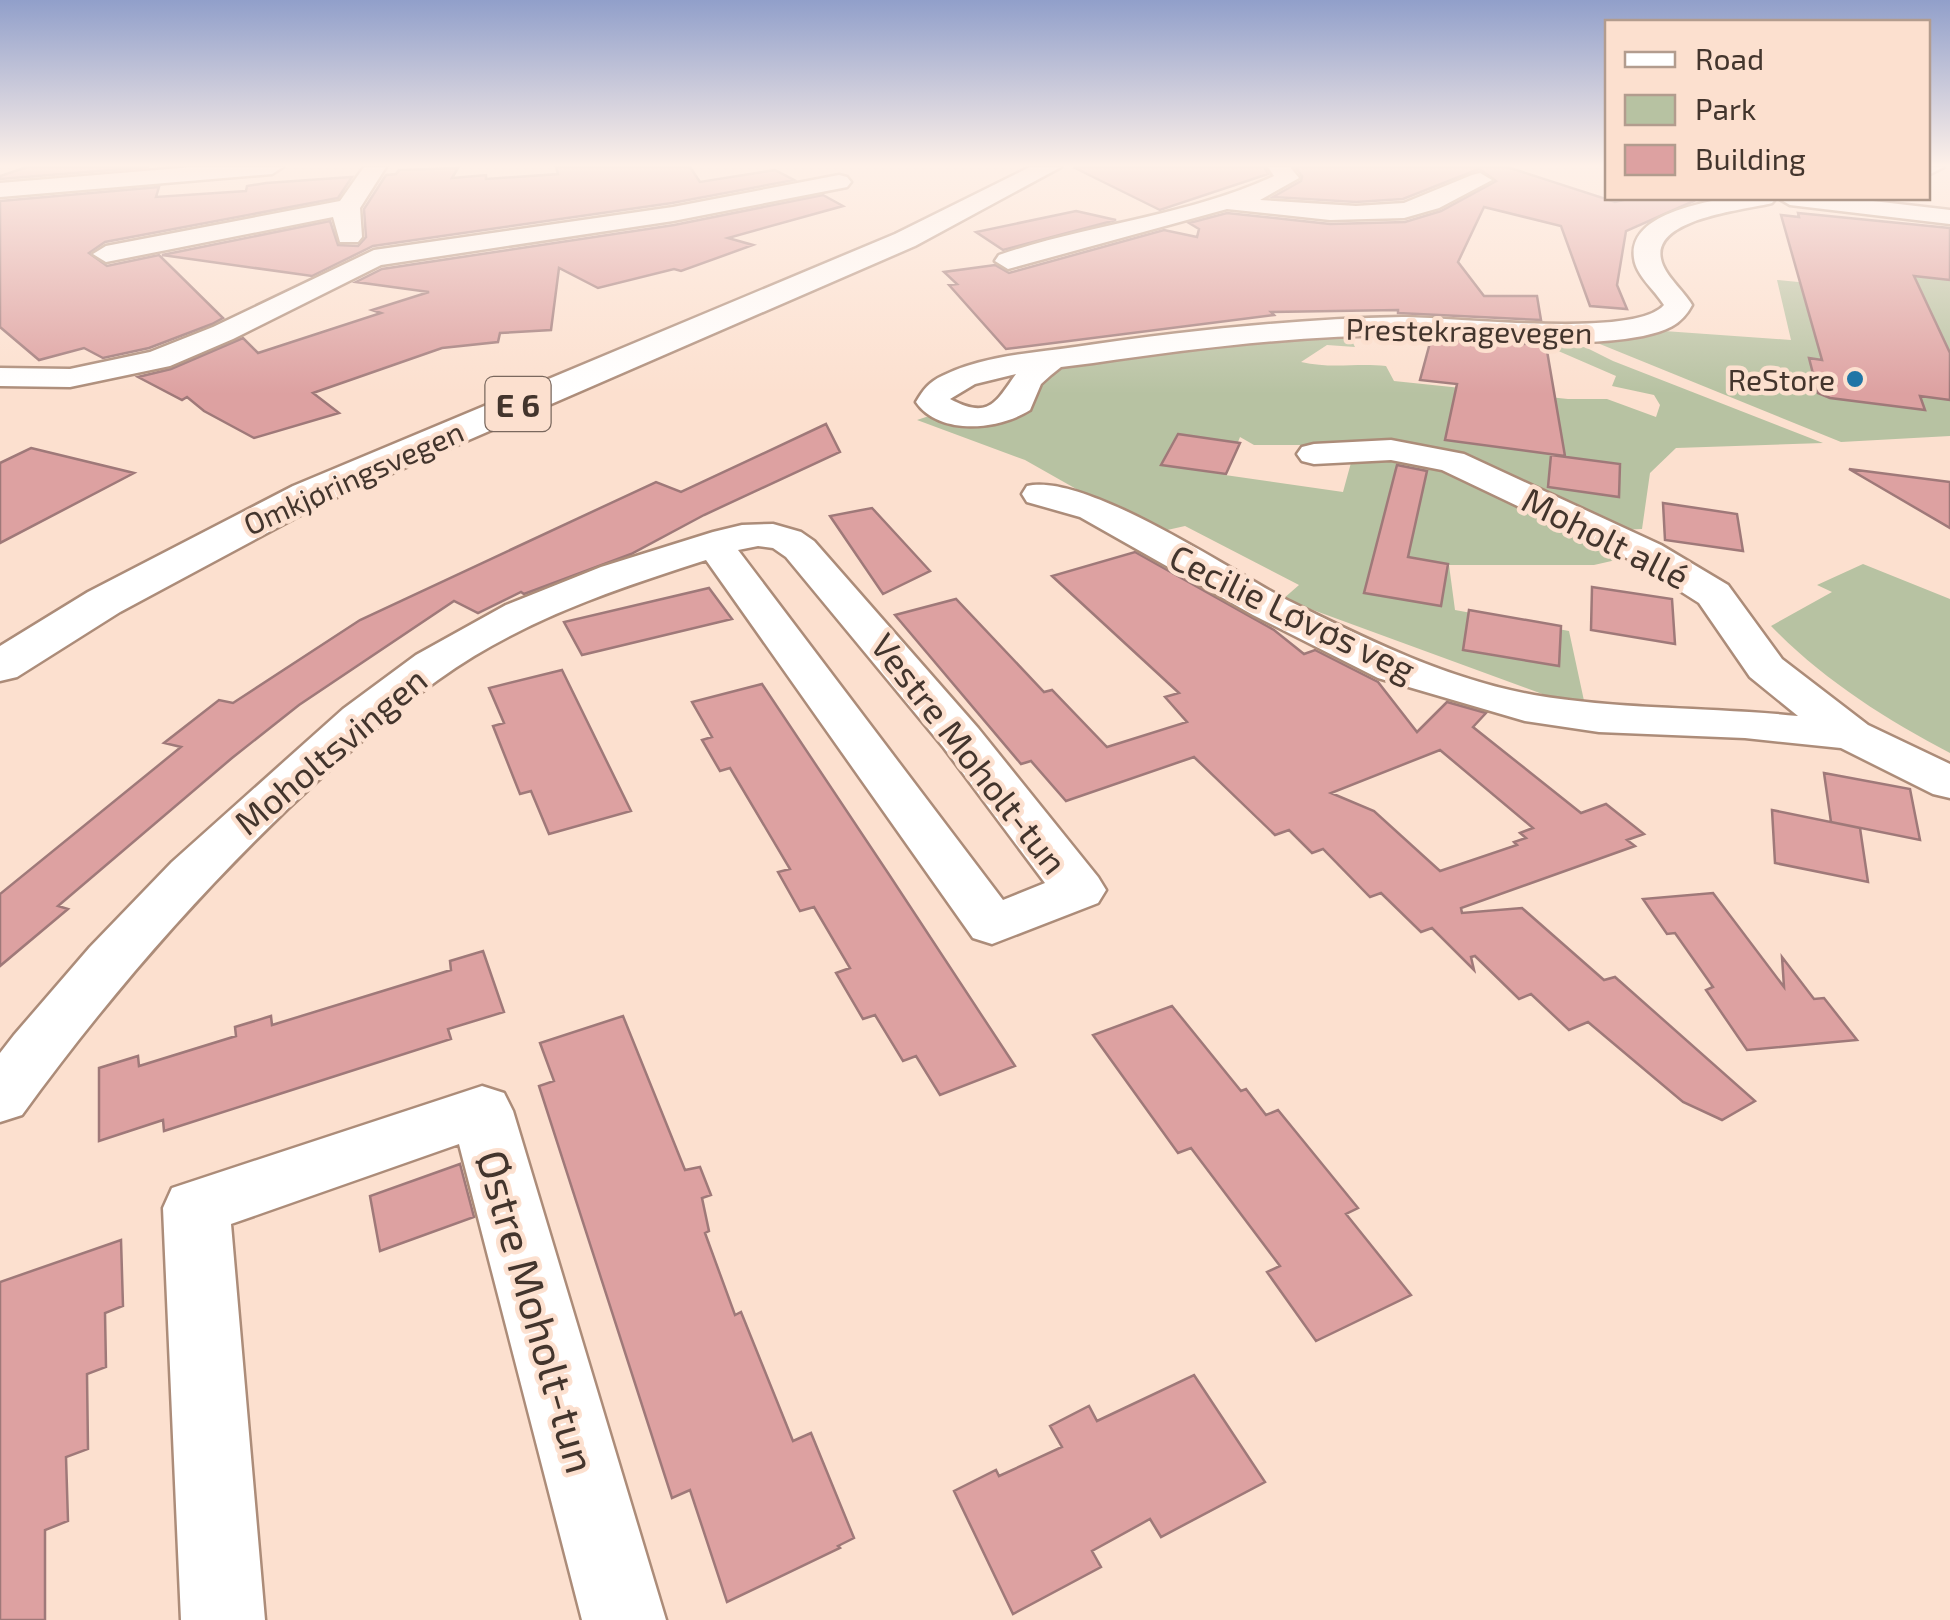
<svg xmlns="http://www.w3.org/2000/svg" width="1950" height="1620" font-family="'Exo 2',sans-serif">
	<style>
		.green { fill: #b7c2a2 }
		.building { fill: #dda1a1; stroke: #9f7979; stroke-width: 2.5; fill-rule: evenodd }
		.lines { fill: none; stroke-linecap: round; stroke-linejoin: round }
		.minor-casing { stroke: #ac8c79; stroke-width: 5 }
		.highway-casing { stroke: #ac8c79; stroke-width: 5 }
		.minor { fill: #fff; fill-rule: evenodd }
		.highway { fill: #fff; fill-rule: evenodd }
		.poi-dot { fill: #2076a6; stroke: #fce0cf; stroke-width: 4 }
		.labels { text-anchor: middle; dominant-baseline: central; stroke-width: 9; stroke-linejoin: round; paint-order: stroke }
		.far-street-label { font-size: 30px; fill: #43352d; stroke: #fce0cf }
		.far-poi-label { font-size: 30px; fill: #43352d; stroke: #fce0cf; text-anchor: end }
		.shield { fill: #fce0cf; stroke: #7a685e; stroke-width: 2.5 }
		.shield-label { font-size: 32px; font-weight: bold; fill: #43352d }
		.street-label { font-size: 35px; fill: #43352d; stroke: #fce0cf }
		.near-street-label { font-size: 42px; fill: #43352d; stroke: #fce0cf }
	</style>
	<rect width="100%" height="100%" fill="#fce0cf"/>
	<path class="green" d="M1950 251V436L1841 442 1590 340 1664 331 1791 340 1777 280 1869 289Z
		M1412 332 1561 335 1613 361 1823 443 1676 448 1650 473 1642 529 1619 530 1393 445H1254L1240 437 1225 475 1343 492 1352 459 1432 460 1622 548 1616 560 1594 565H1449L1455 610 1569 631 1586 710 1283 599 1299 585 1185 526 1154 533 1025 460 917 420 932 415 983 423 1049 371 1073 361 1161 348 1349 335 1355 347 1327 345 1301 362C1331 369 1355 363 1386 366L1394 381 1568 399H1607L1656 417 1660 405 1654 395 1612 386 1616 376 1556 350 1426 338Z
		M1863 564 1950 599V753C1885 719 1822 679 1771 626L1832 592 1817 585Z"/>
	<path class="building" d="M27 167H149L0 179V176Z
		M556 167H690L700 182 775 170 794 180 672 203 373 246 312 276 162 255 330 221 338 245 358 246 366 237 364 209 386 175 396 174 399 170 458 168 452 178 486 175V179L558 174Z
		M1073 167H1264L1268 174 1160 210Z
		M1295 167H1507L1615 202 1632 198H1693L1694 201 1626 231 1617 285 1627 309 1590 306 1561 226 1484 207 1458 262 1484 296H1537L1541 320 1398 313V310L1271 312 1274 315 1006 349 949 285 957 284 944 272 995 265 1009 273 1164 230 1197 237 1199 229 1189 223 1227 213 1330 224 1405 222 1441 211 1496 181 1479 169 1403 199 1356 202 1273 197 1301 181 1302 176Z
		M352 177 338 198 105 242 89 253 107 266 159 255 223 318 212 324 149 348 103 358 84 348 39 360 0 327V201L159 187 156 197 246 191 247 186 266 183Z
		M823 195 843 206 728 238 753 245 681 271 674 269 598 288 559 268 551 330 500 333 498 342 442 348 313 393 339 413 254 438 204 411 187 397 182 400 138 377 171 369 243 338 258 353 381 313 372 310 429 292 356 282 382 269 674 225Z
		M1076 211 1116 220 1003 250 976 232Z
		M1798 213 1950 228V280L1914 276 1950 353V400L1920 396 1925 410 1830 398 1818 393 1809 358 1822 360 1781 215 1799 217Z
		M1431 339 1546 345 1565 456 1445 440 1457 384 1420 380Z
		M826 424 840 452 704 515 631 554 524 594 521 592 478 613 454 601 299 705 232 758 58 906 68 909 0 966V894L181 747 164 743 219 700 233 703 360 620 656 482 681 492Z
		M1178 434 1240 443 1226 474 1161 465Z
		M31 448 134 473 0 543V463Z
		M1551 455 1620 464 1619 497 1548 487Z
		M1397 465 1427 471 1408 557 1448 564 1441 606 1364 593Z
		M1849 469 1950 482V528Z
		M1663 503 1737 514 1743 551 1665 540Z
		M872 508 930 571 883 594 830 516Z
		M1135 552 1274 630 1304 654 1315 650 1378 682 1417 732 1447 702 1486 713 1473 727 1581 813 1606 804 1644 834 1627 840 1635 846 1461 908 1462 913 1522 908 1604 980 1615 977 1755 1101 1722 1120 1683 1102 1588 1022 1569 1030 1531 994 1519 999 1475 956 1471 957 1474 970 1432 928 1421 932 1381 893 1370 897 1323 849 1312 853 1289 830 1275 835 1194 757 1066 801 1031 761 1021 764 895 615 956 599 1044 692 1052 690 1107 747 1187 722 1165 697 1179 693 1052 576ZM1440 750 1533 828 1520 833 1526 838 1514 842 1517 845 1440 871 1374 811 1331 793Z
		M1592 587 1672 599 1675 644 1591 630Z
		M709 588 732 619 582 655 564 622Z
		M1469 610 1561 626 1559 666 1463 650Z
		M562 670 631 811 549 834 531 791 520 794 493 726 504 723 489 688Z
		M762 684 888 873 1015 1066 940 1095 916 1056 903 1061 875 1015 863 1019 836 973 850 968 814 907 800 911 778 872 790 869 730 768 720 771 702 740 712 737 692 702Z
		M1824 773 1910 789 1920 840 1831 822Z
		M1772 810 1860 828 1868 882 1775 863Z
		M1713 893 1784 987 1782 957 1814 999 1824 998 1857 1040 1747 1050 1706 990 1713 987 1675 933 1667 934 1643 899Z
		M483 951 504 1012 448 1029 451 1039 164 1131 163 1120 99 1141V1068L138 1056 139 1066 236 1036 235 1027 271 1016 272 1025 451 970 450 961Z
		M1172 1006 1241 1091 1246 1089 1266 1115 1278 1110 1358 1208 1346 1214 1411 1295 1316 1341 1267 1272 1280 1266 1191 1148 1178 1153 1093 1035Z
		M623 1016 685 1170 700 1167 711 1195 702 1198 709 1231 705 1233 735 1315 741 1312 793 1441 811 1433 854 1538 838 1546 840 1548 727 1602 690 1490 672 1498 539 1086 554 1081 540 1043Z
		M460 1164 474 1217 380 1251 370 1196Z
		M121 1240 123 1306 105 1313 106 1367 87 1374 88 1449 66 1457 68 1521 45 1530V1620H0V1282Z
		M1194 1375 1265 1482 1161 1537 1150 1519 1092 1551 1101 1567 1013 1614 954 1491 996 1470 999 1476 1062 1447 1050 1426 1089 1406 1097 1421Z"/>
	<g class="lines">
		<defs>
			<path id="minor" d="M193 167H283L272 174 0 197V183Z
				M364 167H386L360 208 362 237 358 242H340L333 217 106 262 93 254 106 246 340 201Z
				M1268 167H1290L1299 178 1260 200 1356 206 1404 203 1472 175 1480 173 1492 180 1439 208 1404 218 1330 220 1227 209 1008 269 995 261 999 255C1088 224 1188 216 1274 176Z
				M1928 167H1944L1928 175Z
				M839 175 847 177 851 182 847 187 673 221 381 265 233 339 170 366 70 387 0 386V368L70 369 150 352 213 327 374 250 673 207Z
				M1726 198H1776L1772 203C1746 210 1652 218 1661 259 1664 275 1684 291 1692 305 1681 326 1665 331 1643 336 1565 351 1484 334 1406 335 1301 335 1196 348 1093 363L1061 367 1051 375 1041 384 1030 410C999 430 939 436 916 402 923 390 929 382 942 376 982 356 1032 353 1075 347 1183 331 1293 319 1402 317 1452 317 1635 339 1664 305 1655 290 1636 276 1634 258 1628 216 1697 204 1726 198ZM1016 374C996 402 989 420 950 399L975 384Z
				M1778 198H1847L1950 210V224L1790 205Z
				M1391 440 1464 454 1661 545 1728 585 1782 659 1868 725 1950 764V798L1933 794 1841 748 1745 738 1599 732 1525 721 1378 678 1253 615 1080 517 1027 502 1022 494 1027 486C1085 472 1231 571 1287 600 1366 639 1446 679 1534 695 1621 710 1710 707 1798 716L1750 677 1699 603 1633 561 1442 470 1391 460 1314 464 1302 461 1297 454 1302 447 1314 444Z
				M773 524 801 532 814 541 978 728 1098 877 1106 890 1098 903 992 944 973 938 706 560C625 586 547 612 474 656 420 689 372 731 325 774 212 877 112 991 22 1115L0 1122V1053L14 1035 90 947 172 862 343 709 416 655 506 605 601 567 713 532 742 525ZM758 546 773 548 786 557 944 748 1045 883 1003 900 738 550Z
				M482 1086 504 1093 513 1111 666 1620H582L459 1144 231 1224 265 1620H181L163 1208 172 1188Z"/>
			<path id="highway" d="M1030 167H1061L915 246 321 504 120 612 17 677 0 681V646L88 592 293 486 895 234Z"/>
		</defs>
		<use href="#minor" class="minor-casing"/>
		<use href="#highway" class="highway-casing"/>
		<use href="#minor" class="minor"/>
		<use href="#highway" class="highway"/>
	</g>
	<linearGradient id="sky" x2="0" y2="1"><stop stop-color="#919fca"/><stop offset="0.42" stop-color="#fef1e9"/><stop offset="1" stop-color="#fef1e9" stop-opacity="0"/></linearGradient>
	<rect width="1950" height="394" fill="url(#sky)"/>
	<circle class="poi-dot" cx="1855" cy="379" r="10"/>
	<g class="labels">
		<g class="far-street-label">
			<text transform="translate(1469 330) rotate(1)">Prestekragevegen</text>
			<text transform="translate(353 477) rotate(-24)">Omkjøringsvegen</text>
		</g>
		<g class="far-poi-label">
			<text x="1835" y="379">ReStore</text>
		</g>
		<rect class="shield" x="485.5" y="377" width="65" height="54" rx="8"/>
		<g class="shield-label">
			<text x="518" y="404">E 6</text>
		</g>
		<g class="street-label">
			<text transform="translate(1606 537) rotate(27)">Moholt allé</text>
			<text transform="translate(1293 612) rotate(26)">Cecilie Løvøs veg</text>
			<text transform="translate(330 750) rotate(-40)">Moholtsvingen</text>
			<text transform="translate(970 753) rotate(52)">Vestre Moholt-tun</text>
		</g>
		<g class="near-street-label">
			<text transform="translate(538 1311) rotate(74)">Østre Moholt-tun</text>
		</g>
	</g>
	<rect x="1605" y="20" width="325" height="180" fill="#fce0cf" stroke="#b29c8e" stroke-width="2.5"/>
	<rect x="1625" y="52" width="50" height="15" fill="#ffffff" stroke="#b29c8e" stroke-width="2.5"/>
	<text x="1695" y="70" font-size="30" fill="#43352d">Road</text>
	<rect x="1625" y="95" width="50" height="30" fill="#b7c2a2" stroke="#b29c8e" stroke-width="2.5"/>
	<text x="1695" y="120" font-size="30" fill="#43352d">Park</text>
	<rect x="1625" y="145" width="50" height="30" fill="#dda1a1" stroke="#b29c8e" stroke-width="2.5"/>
	<text x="1695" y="170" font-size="30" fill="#43352d">Building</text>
</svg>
